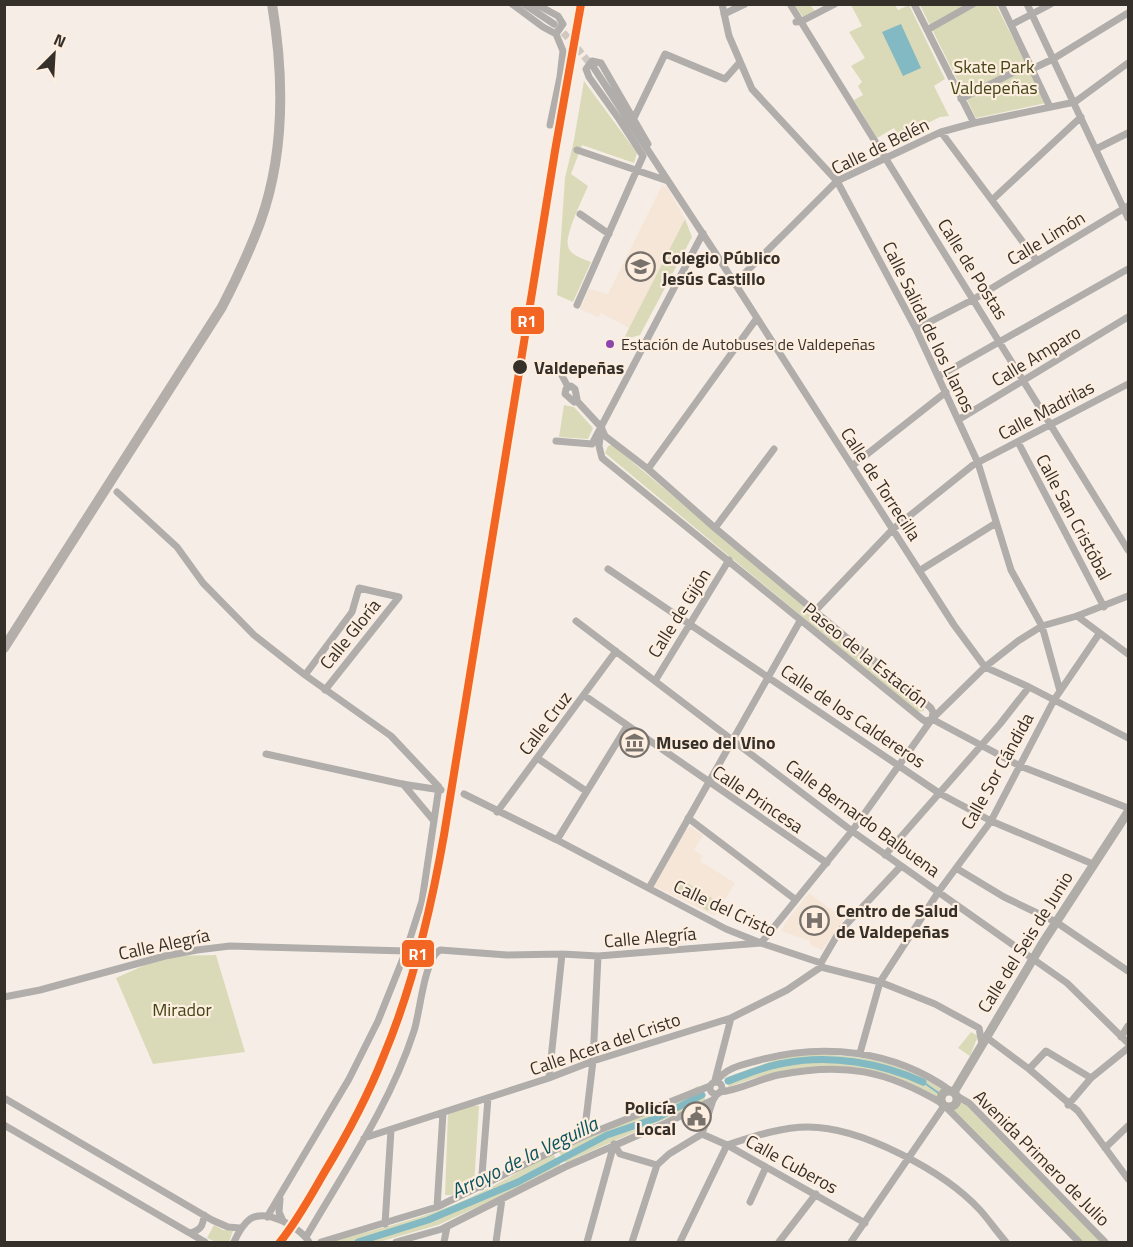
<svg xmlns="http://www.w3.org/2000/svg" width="1133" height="1247" font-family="'Titillium Web',sans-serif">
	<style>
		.built { fill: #f5e6d7 }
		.green { fill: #dadab8 }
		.water { fill: #82b9c2 }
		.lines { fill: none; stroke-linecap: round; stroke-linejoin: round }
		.stream { stroke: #82b9c2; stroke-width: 2 }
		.canal { stroke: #82b9c2; stroke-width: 7 }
		.street-tunnel { stroke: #d0c8c0; stroke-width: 7; stroke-dasharray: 7 3.5; stroke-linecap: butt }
		.street { stroke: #b0adaa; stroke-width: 7 }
		.secondary { stroke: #b0aca8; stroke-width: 9 }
		.primary { stroke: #b4aeaa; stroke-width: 10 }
		.rail-1-casing { stroke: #fdeedf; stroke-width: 12 }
		.rail-1 { stroke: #f26522; stroke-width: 8 }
		.bus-dot { fill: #8e44ad; stroke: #fdeedf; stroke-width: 2 }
		.stop-dot { fill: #36302a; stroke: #fdeedf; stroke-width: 2 }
		.labels { text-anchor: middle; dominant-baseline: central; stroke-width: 4.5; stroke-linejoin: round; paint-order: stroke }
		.bus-label { font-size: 16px; fill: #36302a; stroke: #fdeedf; text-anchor: start }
		.park-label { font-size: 18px; fill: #434516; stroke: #fdeedf }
		.street-label { font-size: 18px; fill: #36302a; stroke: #fdeedf }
		.poi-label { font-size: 18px; font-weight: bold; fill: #36302a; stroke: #fdeedf; text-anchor: start }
		.stop-label { font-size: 18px; font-weight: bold; fill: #36302a; stroke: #fdeedf; text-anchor: start }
		.water-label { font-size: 20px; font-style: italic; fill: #0b5460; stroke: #fdeedf }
		.line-badge { stroke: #fdeedf; stroke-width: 2 }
		.badge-label { font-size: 16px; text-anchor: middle; font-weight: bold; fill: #fff }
	</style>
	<rect width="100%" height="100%" fill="#f6eee6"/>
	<path class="built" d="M662 185 667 187 685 219 629 328 601 313 598 317 580 309 589 289 608 294Z
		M691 827 703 835 694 850 703 856 700 861 735 883 715 916 654 886 687 828Z
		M809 893 844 919 822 950 810 945V941L781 931 786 922Z"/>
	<path class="green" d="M795 5H810L815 11 803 17Z
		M851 5H895L898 10 909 5 945 79 934 86 949 116 940 117 900 137 894 128 877 138 854 100 863 95 858 86 862 82 851 66 865 58 849 32 862 26Z
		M920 5H996L1046 103 976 118Z
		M584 81 637 153 634 163 582 145 571 174 588 186C583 198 565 234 568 246 570 255 583 259 591 262L573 302 557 295 565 178 574 140Z
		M685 219 692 237 640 335 623 340Z
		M564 405 574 407 593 428 588 439 559 437Z
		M612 445 924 705V711L917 712 605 453 608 446Z
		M682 880 715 900 708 911 675 891Z
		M216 955 245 1052 153 1064 116 978 165 956Z
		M971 1032 978 1036 970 1056 958 1048Z
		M802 1054C859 1055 895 1059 945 1090L939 1098C869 1056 803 1059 729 1087L724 1078 780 1058Z
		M698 1086 706 1100C660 1123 612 1140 566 1163L558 1151 665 1104Z
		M962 1101 1101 1242H1082L954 1111Z
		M471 1105 479 1106 474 1185 452 1195H445L448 1113Z
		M552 1152 562 1168 438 1225 379 1242H328C370 1231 413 1221 453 1205 488 1191 520 1171 552 1152Z
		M214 1225 223 1230 233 1231 229 1242H216L207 1238Z"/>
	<path class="water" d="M901 24 921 68 903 76 882 32Z"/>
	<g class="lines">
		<path class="stream" d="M923 1082 940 1094"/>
		<path class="canal" d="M728 1081C747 1074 765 1066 785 1063 831 1054 881 1063 923 1082
			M358 1242 428 1220 518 1182 607 1135 657 1118 702 1095"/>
		<path class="street-tunnel" d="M556 25 573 43 592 66"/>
		<path class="street" d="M512 4 543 27 556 34 563 24 558 16 536 4
			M524 4 554 24
			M722 4 729 36 752 89 837 181 916 329 978 463 1011 570 1042 626 1060 691
			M790 4 1128 550
			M914 4 974 123
			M1001 4 1050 107
			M1027 4 1128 218
			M724 14 745 4
			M796 22 802 21 835 4
			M1011 25 1051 4
			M927 30 973 4
			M594 68 716 254 954 625 985 667 1029 687 1128 738
			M1032 69 1053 59 1128 13
			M961 99 1030 64
			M634 118 665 54 725 79 740 62
			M550 125 560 77 563 51 556 34
			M941 132 1037 261
			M1096 149 1128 133
			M577 150 668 181
			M992 200 1081 117
			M580 214 609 234
			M735 283 837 181 941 132 974 123 1075 102 1128 63
			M577 305 643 156 619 119 589 77 586 69 592 61 601 63 648 144
			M916 329 974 299 1128 206
			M557 366 568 387
			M939 376 1128 269
			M571 386 575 389 577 399 574 402 565 394 566 389Z
			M576 400 601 427 605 436 648 469 715 528 931 708 933 712 932 719
			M958 420 1128 317
			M601 429 599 446 602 458 922 719 925 721 932 719
			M556 441 592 444 703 233
			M1018 442 1104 607
			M852 466 946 392
			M648 469 757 318
			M117 492 177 547 203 583 254 635 305 675 391 736 439 787 422 901 406 951 378 1021 349 1079 267 1217
			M715 528 774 449
			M608 569 939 793 991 821 1093 864
			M919 571 996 523
			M815 611 893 529 973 465 1128 384
			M1077 616 1128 654
			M576 621 852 831 1067 983 1128 1043
			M305 675 352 612 359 588 399 597 325 690
			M655 681 729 560
			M585 696 827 863
			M932 719 1020 766 1128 808
			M266 754 402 784 441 790
			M537 758 586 791
			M403 784 434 821
			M464 794 557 840 726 929 761 943 821 963V967L880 982 935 1004 979 1028 982 1044
			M497 812 616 651
			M688 818 796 900
			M557 840 627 726
			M885 855 1000 724 1029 687
			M956 868 1004 897 1056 922 1128 971
			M649 888 800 621
			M821 963 839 932 901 866
			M4 997 40 990 165 956 197 950 230 946 406 951
			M986 1037 1029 1069 1078 1111 1128 1179
			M1121 1037 1128 1026
			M860 1053 880 982 939 891 991 821 1054 700 1099 634
			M1029 1069 1046 1051 1091 1078
			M549 1078 562 954
			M715 1080 731 1018
			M716 1082C725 1068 741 1065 756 1061 823 1042 894 1050 951 1091
			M710 1088a6 6 0 1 1 12 0a6 6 0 1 1-12 0Z
			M720 1092C740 1090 759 1079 778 1075 844 1062 886 1070 943 1104
			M957 1096 969 1103 1105 1242
			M4 1098 212 1220 228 1227 240 1228
			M1068 1105 1091 1078 1128 1048
			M946 1107 1079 1242
			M4 1125 205 1242
			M702 1134 727 1145 865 1223
			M584 1136 593 1061 598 956
			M364 1138 549 1078 593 1061 731 1018 787 990 821 967
			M614 1144 620 1154 657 1165
			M1105 1148 1128 1126
			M481 1187 488 1098
			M280 1199 279 1212 283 1221
			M750 1202 766 1167
			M437 1207 443 1113
			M385 1224 391 1130
			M190 1233C201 1230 203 1226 204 1215
			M306 1237C345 1170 390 1105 414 1031 420 1013 424 959 440 950L507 955 562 954 598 956 761 943 852 831 932 719 985 667 1018 641 1042 626 1077 616 1128 596
			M234 1242C238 1233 242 1225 250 1219 267 1208 301 1228 309 1242
			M321 1242 437 1207 584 1136 710 1086
			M396 1242 442 1229 565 1167 666 1123 713 1100 717 1094
			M444 1242 447 1227
			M496 1242 502 1199
			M587 1242 614 1144
			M632 1242 657 1165 669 1154 702 1134 713 1100
			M680 1242 727 1145C752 1137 781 1127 808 1127 861 1127 944 1171 980 1210 989 1220 997 1232 1006 1242
			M779 1242 816 1194
			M851 1242 944 1106"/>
		<path class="secondary" d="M941 1099a8 8 0 1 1 16 0a8 8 0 1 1-16 0Z
			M954 1092 1042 944 1128 812"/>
		<path class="primary" d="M4 648 222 307C236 280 249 252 260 223 285 154 284 76 272 4"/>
		<defs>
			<path id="rail-1" d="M280 1242C297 1221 310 1197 324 1173 347 1135 368 1096 384 1055 413 986 431 909 444 835L555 151 581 4"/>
		</defs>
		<use href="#rail-1" class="rail-1-casing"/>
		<use href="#rail-1" class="rail-1"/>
	</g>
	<defs>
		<symbol id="school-ring" viewBox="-11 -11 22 22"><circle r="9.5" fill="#fdeedf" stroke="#79726c" stroke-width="1.5"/><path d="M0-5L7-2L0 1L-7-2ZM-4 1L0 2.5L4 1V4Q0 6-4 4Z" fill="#79726c"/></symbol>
		<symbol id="museum-ring" viewBox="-11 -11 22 22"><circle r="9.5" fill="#fdeedf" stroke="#79726c" stroke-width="1.5"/><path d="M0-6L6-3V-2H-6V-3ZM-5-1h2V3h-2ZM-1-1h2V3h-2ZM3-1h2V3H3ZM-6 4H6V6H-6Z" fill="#79726c"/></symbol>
		<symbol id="hospital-ring" viewBox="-11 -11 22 22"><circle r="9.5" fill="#fdeedf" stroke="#79726c" stroke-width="1.5"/><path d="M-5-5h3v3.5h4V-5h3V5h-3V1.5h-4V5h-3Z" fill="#79726c"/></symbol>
		<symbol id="civic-ring" viewBox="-11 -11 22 22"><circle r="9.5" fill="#fdeedf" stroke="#79726c" stroke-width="1.5"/><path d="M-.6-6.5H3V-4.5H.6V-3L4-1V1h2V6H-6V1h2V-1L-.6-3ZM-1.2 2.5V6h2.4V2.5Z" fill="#79726c"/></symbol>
	</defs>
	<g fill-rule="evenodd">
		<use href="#school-ring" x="624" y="250" width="33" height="33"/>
		<use href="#museum-ring" x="618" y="726" width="33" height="33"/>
		<use href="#hospital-ring" x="798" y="904" width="33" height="33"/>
		<use href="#civic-ring" x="680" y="1100" width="33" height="33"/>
	</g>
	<circle class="bus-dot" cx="610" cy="344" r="5"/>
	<circle class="stop-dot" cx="520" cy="367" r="8"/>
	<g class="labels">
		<g class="bus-label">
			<text x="621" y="344">Estación de Autobuses de Valdepeñas</text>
		</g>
		<g class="park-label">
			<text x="994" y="66">Skate Park<tspan x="994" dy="21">Valdepeñas</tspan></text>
			<text x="182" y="1009">Mirador</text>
		</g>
		<g class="street-label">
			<text transform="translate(880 146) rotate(-26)">Calle de Belén</text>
			<text transform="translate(1046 238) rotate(-31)">Calle Limón</text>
			<text transform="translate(973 269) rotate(58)">Calle de Postas</text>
			<text transform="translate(929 327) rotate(64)">Calle Salida de los Llanos</text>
			<text transform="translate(1036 356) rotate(-31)">Calle Amparo</text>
			<text transform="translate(1046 410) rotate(-28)">Calle Madrilas</text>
			<text transform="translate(881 484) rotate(57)">Calle de Torrecilla</text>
			<text transform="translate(1074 517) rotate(62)">Calle San Cristóbal</text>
			<text transform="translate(679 613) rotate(-58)">Calle de Gijón</text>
			<text transform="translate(350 634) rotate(-51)">Calle Gloría</text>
			<text transform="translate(866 655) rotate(39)">Paseo de la Estación</text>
			<text transform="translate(853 716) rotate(34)">Calle de los Caldereros</text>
			<text transform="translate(545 723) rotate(-53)">Calle Cruz</text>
			<text transform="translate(997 771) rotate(-61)">Calle Sor Cándida</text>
			<text transform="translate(758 799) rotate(34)">Calle Princesa</text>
			<text transform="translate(863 818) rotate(36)">Calle Bernardo Balbuena</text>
			<text transform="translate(725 908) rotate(25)">Calle del Cristo</text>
			<text transform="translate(650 937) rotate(-5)">Calle Alegría</text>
			<text transform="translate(1025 942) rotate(-58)">Calle del Seis de Junio</text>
			<text transform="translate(164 944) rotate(-12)">Calle Alegría</text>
			<text transform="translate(605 1044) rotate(-19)">Calle Acera del Cristo</text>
			<text transform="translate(1042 1158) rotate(45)">Avenida Primero de Julio</text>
			<text transform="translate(792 1164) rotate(29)">Calle Cuberos</text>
		</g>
		<g class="poi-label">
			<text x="662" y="257">Colegio Público<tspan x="662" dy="21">Jesús Castillo</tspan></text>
			<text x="656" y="742">Museo del Vino</text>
			<text x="836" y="910">Centro de Salud<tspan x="836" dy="21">de Valdepeñas</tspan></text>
			<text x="676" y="1107" text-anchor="end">Policía<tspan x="676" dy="21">Local</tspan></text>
		</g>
		<g class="stop-label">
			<text x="534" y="367">Valdepeñas</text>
		</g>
		<g class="water-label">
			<text transform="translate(524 1157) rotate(-26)">Arroyo de la Veguilla</text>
		</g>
	</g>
	<g class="line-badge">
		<rect x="510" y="306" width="35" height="29" rx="6" fill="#f26522"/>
		<rect x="401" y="939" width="34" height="29" rx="6" fill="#f26522"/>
	</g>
	<g class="badge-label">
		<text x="527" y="327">R1</text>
		<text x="418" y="960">R1</text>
	</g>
	<rect width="1133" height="1247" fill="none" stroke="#36302a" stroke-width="12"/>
	<g transform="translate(54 54) rotate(24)" stroke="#fdeedf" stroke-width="4.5" paint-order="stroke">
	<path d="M0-4.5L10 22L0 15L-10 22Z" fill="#36302a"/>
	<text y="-9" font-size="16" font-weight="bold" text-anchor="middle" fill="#36302a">N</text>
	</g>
</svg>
